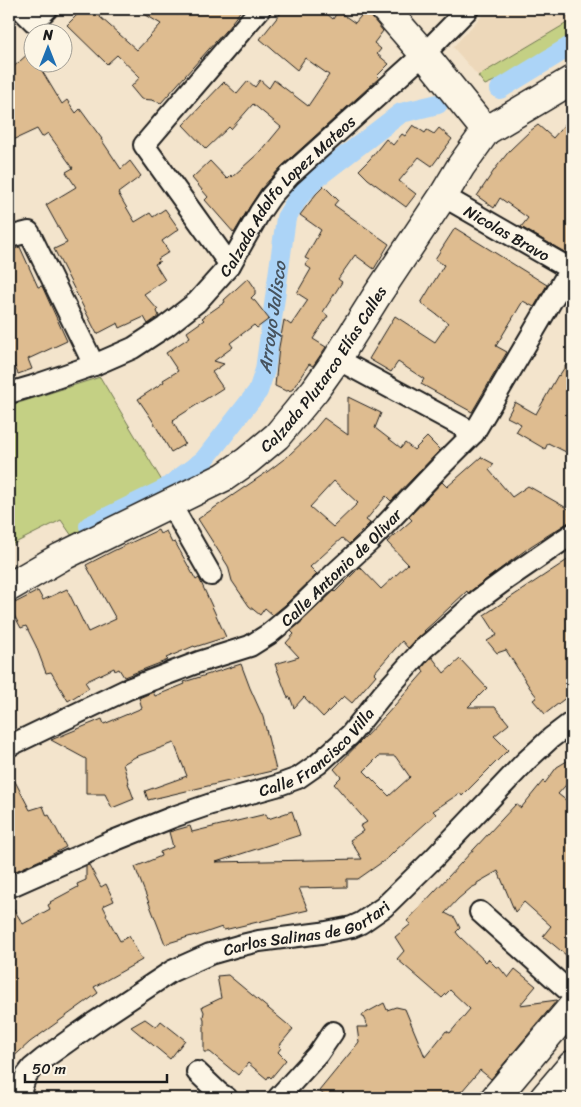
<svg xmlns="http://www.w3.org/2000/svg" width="581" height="1107" font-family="Sriracha,sans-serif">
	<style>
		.built { fill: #edd8ba }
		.green { fill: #c4d084; stroke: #707650 }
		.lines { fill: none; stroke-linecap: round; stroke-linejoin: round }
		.canal { stroke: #acd4f7; stroke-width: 20 }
		.building { fill: #debc90; stroke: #1c1c1c; fill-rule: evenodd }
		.street-casing { stroke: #1c1c1c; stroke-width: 24 }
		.secondary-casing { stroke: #1c1c1c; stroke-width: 31 }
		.street { stroke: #fcf5e5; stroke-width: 20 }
		.secondary { stroke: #fcf5e5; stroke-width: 28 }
		.labels { text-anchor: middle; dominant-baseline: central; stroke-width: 4; stroke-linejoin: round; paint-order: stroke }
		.street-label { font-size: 16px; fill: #1c1c1c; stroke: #fcf5e5 }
		.water-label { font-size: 18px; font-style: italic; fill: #47535e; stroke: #fcf5e5 }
	</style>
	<rect width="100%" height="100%" fill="#f3e4cc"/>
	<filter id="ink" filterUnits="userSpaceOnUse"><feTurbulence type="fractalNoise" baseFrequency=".02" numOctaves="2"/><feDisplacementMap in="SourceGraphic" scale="10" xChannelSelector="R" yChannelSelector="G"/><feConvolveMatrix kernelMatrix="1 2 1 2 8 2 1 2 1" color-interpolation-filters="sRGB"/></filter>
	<g filter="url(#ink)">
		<path class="built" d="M488 9H572V20L478 76 453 47Z"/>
		<path class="green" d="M572 20V35L499 79 485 85 478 76Z
			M100 377 165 486 87 520 89 530 72 536 61 520 9 546V406Z"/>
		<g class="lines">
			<g class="canal">
				<path d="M500 89 572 45"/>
				<path id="s1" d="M89 526 165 489 204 460 258 391 265 370 286 218 298 198 315 179 401 113 438 104"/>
			</g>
		</g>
		<path class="building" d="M83 9H91L137 50 161 24 136 9H170L178 15 184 9H242L232 22H233L161 103 152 100 141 99 131 87 140 77 117 55 107 64 67 25Z
			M284 9H321L333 19 338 11 355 23 366 10 371 15 373 19 383 31 374 43 381 49 377 54 389 64 377 76 379 78 281 167 261 189 250 206 234 233 205 200 208 197 192 178 210 161 227 179 231 175 232 177 262 150 281 127 253 104 231 129 229 127 206 149 183 125 224 82 237 94 248 81 255 87 260 80 269 88 274 80 308 106 329 75 305 58 297 70 260 39Z
			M30 52 32 55V62H39L41 65 39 66 62 104 67 100 76 113 80 109 102 139H101L121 169 130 161 141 176 118 193 135 222 150 213 153 217 165 209 179 229 162 241 169 252 158 259 160 261 155 264 165 280 144 294 158 310 157 311 159 316 148 324 144 317 120 328 118 323 97 334 54 249 67 243 46 205 76 187 66 172 73 168 48 133 42 137 37 129 9 142V71Z
			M572 116V249L568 254 521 227 528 218 500 198 494 208 477 196 495 169 510 150 530 131 538 125 553 138Z
			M413 125 425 133 427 130 434 134 439 128 452 139 432 166 419 157 399 181 416 194 406 207 368 179 359 170 370 159 386 139 393 145 402 134 405 136Z
			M324 186 338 200 334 205 389 244 374 269 355 255 338 279 342 282 323 312 328 316 313 339 326 347 313 366 309 364 292 390 286 391 275 386 279 347 284 320 291 325 308 300 297 293 311 269 305 265 309 260 305 258 321 230 300 215 316 194Z
			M455 228 547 285 534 307 523 301 496 346 507 352 472 412 421 384 424 379 398 362 391 372 369 359 395 316 435 342 448 323 421 303 444 265 435 259Z
			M20 247 38 287 42 286 67 341 28 359 32 369 18 374 9 353V251Z
			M248 278 255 288V294L251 298 255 301 269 319 257 328 254 325 230 343 233 347 214 361 224 364 212 372 223 388 173 420 174 421 173 422 185 444 171 452 151 418 138 399 164 382 163 380 178 371 166 353 190 337 187 332 204 320 202 318 225 302 224 300Z
			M572 356V455L548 443 545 449 516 432 521 424 507 417 515 402 536 414 558 375 559 376Z
			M348 397 381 413 375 428 401 448 405 443 414 450 427 437 440 450 391 501 386 496 366 520 370 523 349 544 342 538 310 567 317 574 285 605 273 615 265 608 260 615 249 606 232 581 228 566 198 519 267 472 288 456 309 436 324 418 348 435ZM334 481 358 503 333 527 310 507Z
			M481 457 494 464 489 470 512 497 528 486 572 511V520L531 546 468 593 467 591 434 622 424 631 425 632 408 648 402 641 374 673 376 675 352 703 344 696 323 717 304 697 294 708 290 697 288 698 275 664 299 657 286 643 294 634 291 631 334 591 335 592 360 567 381 589 408 564 387 542 412 520 409 517 442 482 447 487Z
			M158 530 160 534 166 531 172 543 175 542 196 580 199 578 226 637 195 647 194 646 166 658 168 660 124 677 119 669 115 671 114 668 85 682 89 688 68 701 51 672 46 673 36 646 26 626 21 628 9 606 38 591 43 600 67 589 88 632 116 619 86 565 113 551Z
			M572 557V693L545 714 533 700 537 697 530 688 506 650 497 653 487 641 497 635 484 615Z
			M431 657H432L444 673 460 659 487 688 468 707H495L509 724 494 736 508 750 462 796 460 793 433 811 436 814 396 850 388 858 358 879H347V887L299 888 308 910 224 930 222 927 196 936 195 935 165 944 135 867 161 856 160 852 173 847 169 832 190 826 192 832 266 814 268 819 292 811 300 835 216 862 362 859 350 840 363 831 360 826 367 822 334 784 341 777 334 769 387 714 424 672 422 668ZM379 756H395L410 777 389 796 364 771Z
			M241 664 250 688 263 717 276 770 148 800 145 791 187 776 174 743 135 757 123 764 129 783H128L134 799 112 808 105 794H86V759L51 740 102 719 104 724 142 708 139 698 153 692 155 696 185 684 184 682Z
			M572 758V778L558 794 572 805V960L543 936 551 926 524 902 515 912 498 871 477 883V885L471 888 458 899 445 913 455 918 460 928 456 932 459 936 486 962 488 959 496 967H499L508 978 515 969 536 986 520 1005 557 1000 491 1079 480 1070 456 1098H328L319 1091 359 1042 357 1027H368L362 1015 384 1003 387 1010 396 1007 405 1009 425 1057 446 1031 450 1033 470 1009 450 990 442 998 397 959 404 951 395 937 411 924 407 921 516 804 521 808 543 781 545 783 557 767Z
			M9 770 30 810 43 806 47 816 49 815 66 847 49 856 9 874Z
			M89 865 101 887 106 884 114 901 103 906 107 914 106 915 120 941 129 936 142 960 94 987 98 993 30 1042 9 1061V902L23 924 50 909 48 905 51 903 50 902 78 887 77 884 86 880V866Z
			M228 975 293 1029 279 1046 281 1048 278 1052 286 1060 271 1078 269 1076 267 1079 248 1063 238 1075 210 1052H204V1019L203 1017 204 1012 202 1007 221 998 217 976Z
			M145 1019 156 1027 161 1021 185 1040 170 1059 131 1027Z"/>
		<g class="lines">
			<defs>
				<g id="street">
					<path d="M21 9 34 22 47 9"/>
					<path id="s2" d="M443 196 572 270"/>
					<path d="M9 237 29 232 94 365"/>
					<path d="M230 265 144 145 260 9"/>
					<path d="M337 359 474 433"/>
					<path id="s3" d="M9 393 33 386 94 365 133 348 165 327 197 302 230 265 260 212 271 196 290 175 424 54 468 9"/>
					<path d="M170 503 211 575"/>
					<path id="s4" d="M9 746 128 689 199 662 250 646 269 634 293 614 335 573 370 541 441 466 474 433 572 266"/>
					<path id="s5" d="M9 887 113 841 173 817 211 804 276 786 298 778 318 764 350 735 382 695 423 649 454 622 478 600 508 578 572 534"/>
					<path d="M480 912 572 994"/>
					<path d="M197 1072 219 1093 227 1098"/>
					<path id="s6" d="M18 1098 26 1076 32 1068 43 1059 95 1022 172 971 210 954 238 946 259 941 321 933 352 927 361 923 384 907 434 858 526 761 551 738 572 722"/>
					<path d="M278 1098 318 1054 333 1032"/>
				</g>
				<g id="secondary">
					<path d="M385 9 424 54 486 131"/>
					<path id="s7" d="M9 587 61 557 224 477 247 461 277 436 315 390 337 359 379 292 443 196 461 166 486 131 572 80"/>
					<path d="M495 1098 572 1007"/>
					<path d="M544 1098 572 1065"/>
				</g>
			</defs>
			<use href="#street" class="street-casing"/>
			<use href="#secondary" class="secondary-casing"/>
			<use href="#street" class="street"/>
			<use href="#secondary" class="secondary"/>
		</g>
	</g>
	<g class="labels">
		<g class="street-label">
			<text stroke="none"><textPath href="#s3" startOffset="351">Calzada Adolfo Lopez Mateos</textPath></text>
			<text stroke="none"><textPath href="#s2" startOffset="74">Nicolas Bravo</textPath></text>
			<text stroke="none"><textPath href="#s7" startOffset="390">Calzada Plutarco Elías Calles</textPath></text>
			<text stroke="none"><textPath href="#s4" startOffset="382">Calle Antonio de Olivar</textPath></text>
			<text stroke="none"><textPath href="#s5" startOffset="339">Calle Francisco Villa</textPath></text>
			<text stroke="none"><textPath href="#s6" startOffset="346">Carlos Salinas de Gortari</textPath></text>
		</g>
		<g class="water-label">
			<text stroke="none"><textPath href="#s1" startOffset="296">Arroyo Jalisco</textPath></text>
		</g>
	</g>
	<rect width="581" height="1107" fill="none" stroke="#fcf5e5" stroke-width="30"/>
	<rect x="15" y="15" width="551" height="1077" fill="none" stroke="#1c1c1c" stroke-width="2" filter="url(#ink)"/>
	<g transform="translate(48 48)"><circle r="24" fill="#fcf5e5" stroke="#a29e95"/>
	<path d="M0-4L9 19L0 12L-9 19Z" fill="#1f6fb2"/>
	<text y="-8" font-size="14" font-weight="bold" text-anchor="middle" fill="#1c1c1c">N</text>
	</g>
	<path d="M25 1074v8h142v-8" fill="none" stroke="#1c1c1c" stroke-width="2.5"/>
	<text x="32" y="1074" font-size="15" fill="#1c1c1c" stroke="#fcf5e5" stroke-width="4" paint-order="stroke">50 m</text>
</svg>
